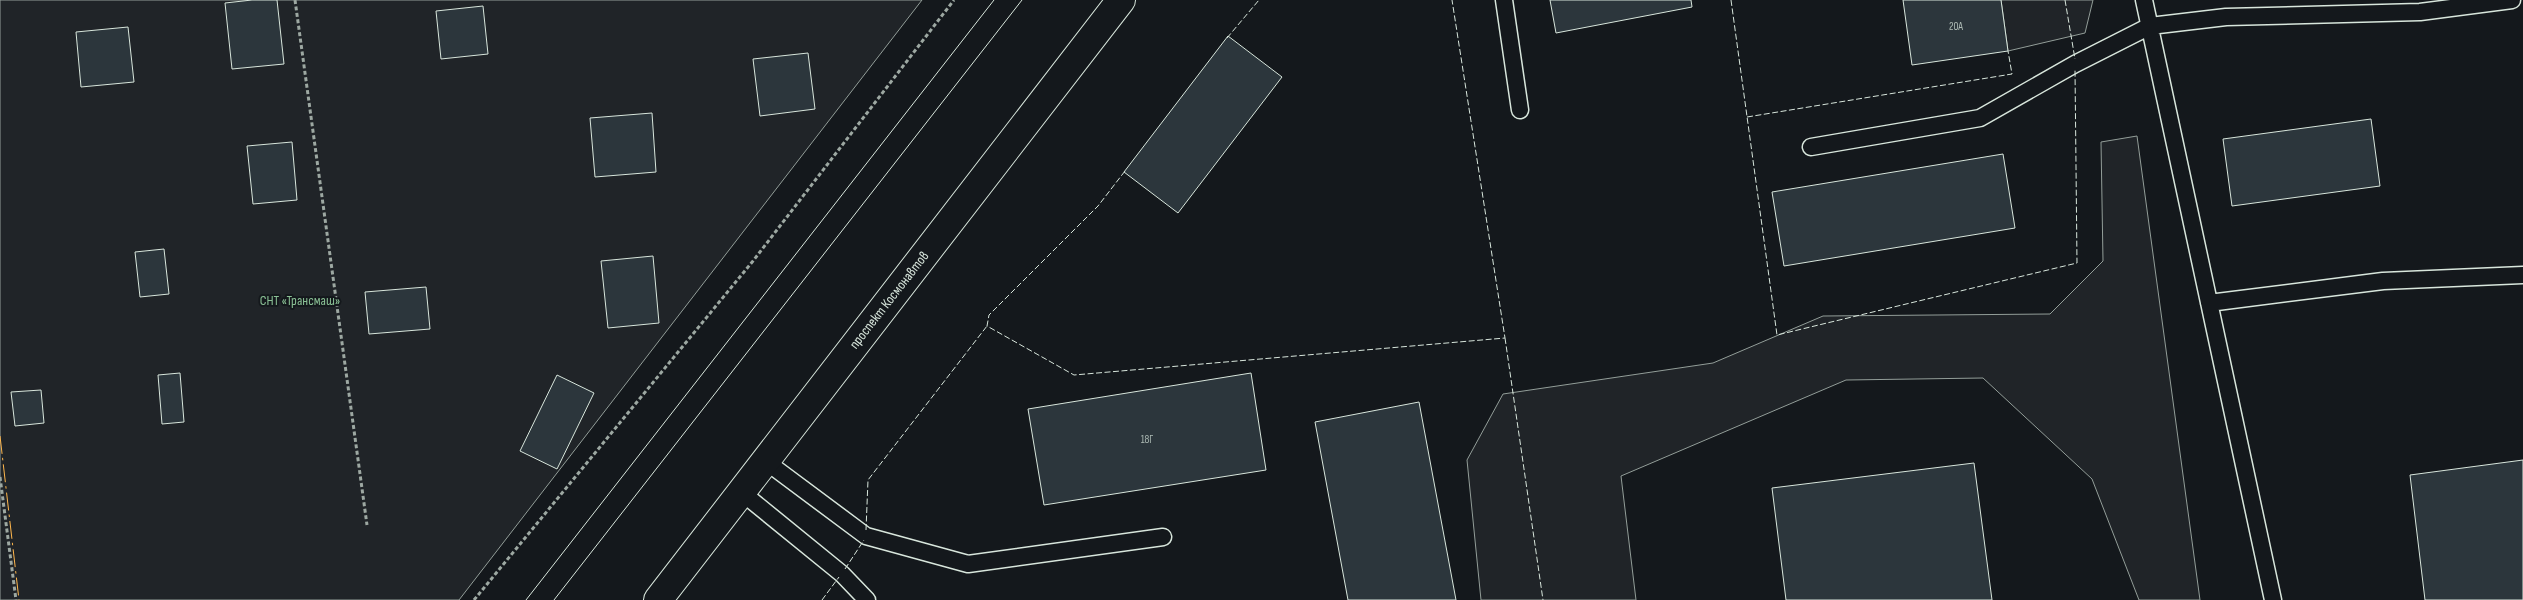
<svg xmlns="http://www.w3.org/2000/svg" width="2523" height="600" font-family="'Sofia Sans Condensed',sans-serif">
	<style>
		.green { fill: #202428; stroke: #939e99 }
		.building { fill: #2c363c; stroke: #d8e6dc }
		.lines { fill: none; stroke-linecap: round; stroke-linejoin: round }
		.service-casing { stroke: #d8e6dc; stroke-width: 19 }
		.secondary-casing { stroke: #d8e6dc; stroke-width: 30 }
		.path { stroke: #9da8a2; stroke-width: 3; stroke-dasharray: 4 2.5; stroke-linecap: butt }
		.service { stroke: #14181c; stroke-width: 16 }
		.secondary { stroke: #14181c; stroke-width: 28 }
		.tram { stroke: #d8e6dc; stroke-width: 1 }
		.fence { stroke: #d8e6dc; stroke-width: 1; stroke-dasharray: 6 2.5; stroke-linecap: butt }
		.power { stroke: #ffb74d; stroke-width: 1; stroke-dasharray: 18 4 2.5 4; stroke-linecap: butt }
		.labels { text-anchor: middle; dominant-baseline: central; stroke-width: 4; stroke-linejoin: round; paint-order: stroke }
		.number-label { font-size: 11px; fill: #adbab4 }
		.park-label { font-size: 14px; fill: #8ac095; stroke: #14181c }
		.street-label { font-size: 14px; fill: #d8e6dc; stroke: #14181c }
	</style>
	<rect width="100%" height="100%" fill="#14181c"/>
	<path class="green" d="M0 0H922L459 600H0Z
		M2001 0H2093L2085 33 2008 51Z
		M2137 136 2200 600H2139L2092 479 1983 378 1846 380 1621 476 1636 600H1481L1467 460 1503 394 1713 363 1823 316 2050 314 2103 261 2101 142Z"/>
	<path class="building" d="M252 0H277L284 64 232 69 225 3Z
		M1550 0H1691L1692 7 1556 33Z
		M1903 0H2001L2008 51 1912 65Z
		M483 6 488 54 441 59 436 11Z
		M128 27 134 82 81 87 76 32Z
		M1228 36 1282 77 1178 213 1124 172Z
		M808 53 815 109 760 116 753 59Z
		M652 113 656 172 595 177 590 118Z
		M2371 119 2380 186 2232 206 2223 139Z
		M292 142 297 200 253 204 247 146Z
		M2003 154 2015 228 1784 266 1772 192Z
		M164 249 169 294 140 297 135 252Z
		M653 256 659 323 608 328 601 261Z
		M426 287 430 329 369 334 365 292Z
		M180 373 184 422 162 424 158 375Z
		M1251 373 1266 470 1044 505 1028 409Z
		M557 375 594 393 557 469 520 451Z
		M41 390 44 423 15 426 11 392Z
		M1419 402 1456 600H1348L1315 422Z
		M2523 460V600H2425L2410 475Z
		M1974 463 1992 600H1786L1772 488Z"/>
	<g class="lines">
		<defs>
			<path id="service" d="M1504 0 1520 110
				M2144 0 2273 600
				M1811 147 1980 118 2075 64 2150 26 2226 17 2420 12 2512 0
				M2209 303 2383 281 2523 275
				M764 460 866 536 968 564 1163 537
				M740 491 842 574 867 600"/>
			<path id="secondary" d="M658 600 1121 0"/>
		</defs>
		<use href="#service" class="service-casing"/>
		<use href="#secondary" class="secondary-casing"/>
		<path class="path" d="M295 0 367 525
			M0 477 16 600
			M474 600 753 261 954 0"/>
		<use href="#service" class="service"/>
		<use href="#secondary" class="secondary"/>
		<path class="tram" d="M526 600 994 0
			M554 600 1022 0"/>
		<path class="fence" d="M1731 0 1777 335 2077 263 2075 69
			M2065 0 2075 59
			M1227 38 1259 0
			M1747 117 2012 74 2008 51
			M1125 171 1098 206 989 315 987 326 1074 375 1505 338 1452 0
			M1505 338 1543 600
			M866 530 868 480 987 326
			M845 569 864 540
			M822 600 839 577"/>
		<path class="power" d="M0 436 19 600"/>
	</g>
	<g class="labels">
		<g class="number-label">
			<text x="1956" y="26">20А</text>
			<text x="1147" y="439">18Г</text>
		</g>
		<g class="park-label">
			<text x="300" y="300">СНТ «Трансмаш»</text>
		</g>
		<g class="street-label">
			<text transform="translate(889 300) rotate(-52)">проспект Космонавтов</text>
		</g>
	</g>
</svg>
